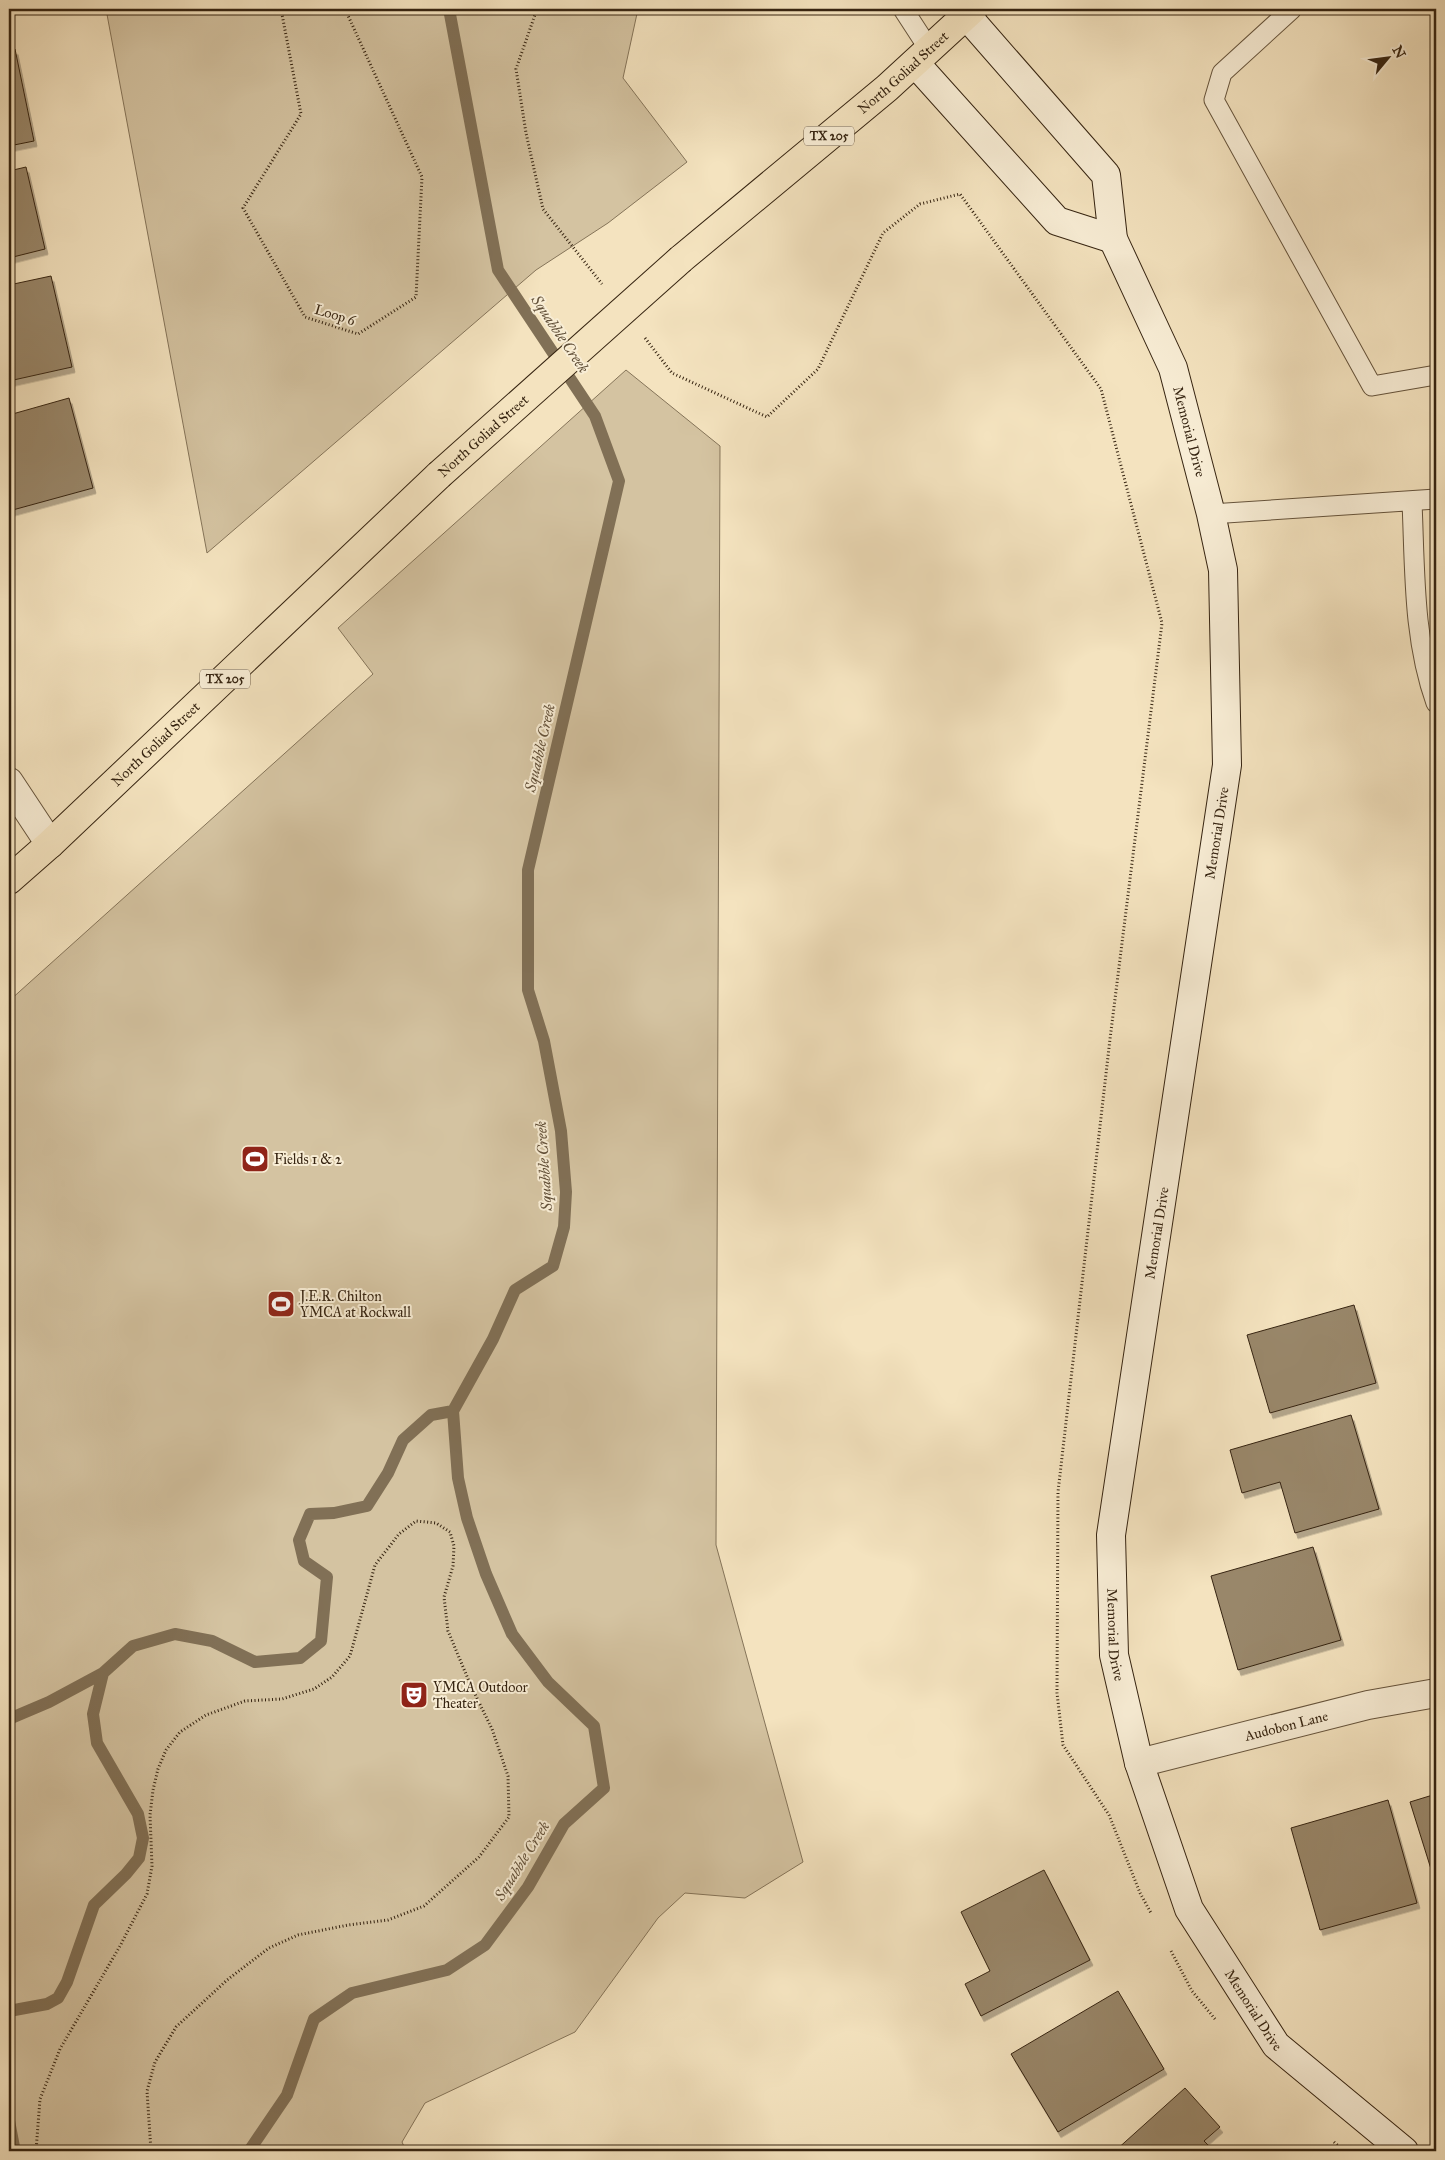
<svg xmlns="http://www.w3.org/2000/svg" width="1445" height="2160" font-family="'IM FELL Great Primer',serif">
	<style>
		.green { fill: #d4c3a1; stroke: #857459 }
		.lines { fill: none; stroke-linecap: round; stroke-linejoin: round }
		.stream { stroke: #817056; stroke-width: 12 }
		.building { fill: #99876b; stroke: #362411; filter: url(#shadow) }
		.lane-casing { stroke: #66543c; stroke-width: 21 }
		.street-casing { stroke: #66543c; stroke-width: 30 }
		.secondary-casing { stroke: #362411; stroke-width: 30 }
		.primary-casing { stroke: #362411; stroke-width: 30 }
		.path { stroke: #362411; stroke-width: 3; stroke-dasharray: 1 2.5; stroke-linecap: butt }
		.lane { stroke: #f8edd5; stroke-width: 19 }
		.street { stroke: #f8edd5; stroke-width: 28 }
		.secondary { stroke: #f8edd5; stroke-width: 28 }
		.primary { stroke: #f4e3bf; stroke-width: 28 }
		.primary-bridge-casing { stroke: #362411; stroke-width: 30; stroke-linecap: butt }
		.primary-bridge { stroke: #f4e3bf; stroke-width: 28 }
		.labels { text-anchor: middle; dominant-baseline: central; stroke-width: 4; stroke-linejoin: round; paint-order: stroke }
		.shield { fill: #f8edd5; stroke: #70604c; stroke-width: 1 }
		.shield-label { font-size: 12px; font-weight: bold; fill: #362411 }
		.street-label { font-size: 14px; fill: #362411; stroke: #f8edd5 }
		.poi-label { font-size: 14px; fill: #362411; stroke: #f8edd5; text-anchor: start }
		.water-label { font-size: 15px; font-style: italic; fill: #625039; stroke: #f8edd5 }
	</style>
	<defs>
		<filter id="shadow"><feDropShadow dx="3" dy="5.5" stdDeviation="0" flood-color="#0004"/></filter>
	</defs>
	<rect width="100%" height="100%" fill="#f4e3bf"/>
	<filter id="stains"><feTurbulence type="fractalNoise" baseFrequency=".004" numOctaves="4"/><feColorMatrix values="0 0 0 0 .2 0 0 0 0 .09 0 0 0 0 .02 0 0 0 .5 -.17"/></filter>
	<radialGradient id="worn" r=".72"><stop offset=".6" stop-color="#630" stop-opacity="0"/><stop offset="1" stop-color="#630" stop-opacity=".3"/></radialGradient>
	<path class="green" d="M106 9H638L623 78 687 162 608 223 536 270 207 553Z
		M626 370 720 446 716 1545 803 1862 745 1898 685 1893 658 1918 575 2032 425 2103 402 2142 406 2151H9V1001L373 674 338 628Z"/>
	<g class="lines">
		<path class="stream" d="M9 1719 49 1702 103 1673
			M9 2011 47 2004 58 1998 67 1982 94 1905 126 1874 139 1858 143 1838 138 1814 97 1743 93 1714 103 1673 133 1646 175 1634 212 1641 255 1662 300 1658 321 1641 327 1577 304 1561 299 1540 310 1514 334 1513 367 1506 388 1473 403 1440 431 1415 453 1411
			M9 2121 14 2147 11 2151
			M249 2151 287 2095 314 2019 352 1993 447 1970 485 1945 528 1887 564 1824 604 1788 594 1726 548 1682 512 1634 486 1574 467 1518 458 1478 453 1411 493 1339 515 1290 553 1266 564 1227 566 1192 561 1131 544 1041 528 990V870L619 481 595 416 498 270 449 9"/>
	</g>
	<path class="building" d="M15 49 34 141 9 146V51Z
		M26 167 45 249 9 258V171Z
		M51 276 72 367 9 381V285Z
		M69 398 93 488 9 511V415Z
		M1354 1305 1376 1383 1270 1413 1247 1335Z
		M1351 1415 1379 1509 1295 1533 1280 1482 1242 1493 1230 1450Z
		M1313 1547 1341 1640 1238 1670 1211 1576Z
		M1436 1794V1885L1410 1802Z
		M1388 1800 1417 1903 1320 1930 1291 1828Z
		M1044 1870 1090 1960 981 2016 965 1984 990 1971 961 1912Z
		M1118 1991 1164 2069 1058 2132 1011 2054Z
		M1185 2088 1220 2127 1204 2141 1214 2151H1115Z"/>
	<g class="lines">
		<defs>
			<path id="lane" d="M903 9 929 49
				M1292 9 1222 73 1214 100 1372 386 1436 375
				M1412 502C1415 570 1413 639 1436 703
				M1211 514 1436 499"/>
			<g id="street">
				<path d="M9 782 50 844"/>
				<path id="s1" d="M1139 1763 1368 1705 1436 1693"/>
			</g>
			<g id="secondary">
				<path id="s2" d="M966 15 1106 175 1113 239 1173 368 1211 514 1223 570 1227 765 1111 1535 1114 1655 1139 1763 1189 1909 1276 2045 1404 2151"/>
				<path d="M915 63 1057 221 1113 239"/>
			</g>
			<g id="primary">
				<path id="s3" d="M681 259 887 88 973 9"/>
				<path id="s4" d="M9 880 50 844 439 475"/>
			</g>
		</defs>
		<use href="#lane" class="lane-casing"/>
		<use href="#street" class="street-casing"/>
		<use href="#secondary" class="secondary-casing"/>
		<use href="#primary" class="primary-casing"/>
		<path class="path" d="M281 9 301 114 243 208 305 317 358 334 416 297 422 177 345 9
			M537 9 516 69 526 133 543 209 602 284
			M645 338 672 373 767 417 818 369 883 233 920 204 960 194 1101 389 1162 623 1110 1039 1058 1492 1057 1693 1063 1745 1109 1815 1140 1893 1151 1913
			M1171 1951 1192 1991 1215 2019
			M1334 2142 1344 2151
			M36 2151 40 2099 60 2049 120 1946 147 1894 152 1866 150 1815 153 1790 158 1769 166 1750 180 1732 206 1715 245 1701 282 1699 314 1689 332 1677 350 1656 375 1565 399 1534 416 1521 436 1523 450 1532 454 1546 453 1566 444 1597 448 1631 471 1686 492 1729 508 1776 509 1817 479 1857 424 1906 388 1920 348 1925 298 1935 269 1948 227 1980 176 2027 155 2062 147 2091 151 2151"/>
		<use href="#lane" class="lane"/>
		<use href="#street" class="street"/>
		<use href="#secondary" class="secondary"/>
		<use href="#primary" class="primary"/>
		<defs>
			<g id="primary-bridge">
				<path id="s5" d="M439 475 681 259"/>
			</g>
		</defs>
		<use href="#primary-bridge" class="primary-bridge-casing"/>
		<use href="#primary-bridge" class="primary-bridge"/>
	</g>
	<defs>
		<symbol id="stadium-square" viewBox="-11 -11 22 22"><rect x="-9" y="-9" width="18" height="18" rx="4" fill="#8f2418" stroke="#f8edd5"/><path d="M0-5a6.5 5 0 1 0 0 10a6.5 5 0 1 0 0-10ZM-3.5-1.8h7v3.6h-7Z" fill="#fff"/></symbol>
		<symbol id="theatre-square" viewBox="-11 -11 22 22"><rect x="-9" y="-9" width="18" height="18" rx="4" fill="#8f2418" stroke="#f8edd5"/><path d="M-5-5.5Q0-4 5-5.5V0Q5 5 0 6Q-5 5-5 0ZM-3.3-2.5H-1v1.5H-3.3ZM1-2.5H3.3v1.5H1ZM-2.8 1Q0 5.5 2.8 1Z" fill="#fff"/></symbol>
	</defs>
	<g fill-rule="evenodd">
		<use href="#stadium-square" x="239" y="1143" width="32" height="32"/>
		<use href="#stadium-square" x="265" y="1288" width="32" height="32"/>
		<use href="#theatre-square" x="398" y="1679" width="32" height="32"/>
	</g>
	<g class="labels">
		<g class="shield">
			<rect x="804" y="126.5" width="50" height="19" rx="4"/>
			<rect x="200" y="669.5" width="50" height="19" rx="4"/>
		</g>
		<g class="shield-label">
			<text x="829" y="136">TX 205</text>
			<text x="225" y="679">TX 205</text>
		</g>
		<g class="street-label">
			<text stroke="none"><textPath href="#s3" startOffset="290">North Goliad Street</textPath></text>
			<text transform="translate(335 315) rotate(17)">Loop 6</text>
			<text stroke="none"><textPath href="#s2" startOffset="485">Memorial Drive</textPath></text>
			<text stroke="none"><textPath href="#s5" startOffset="59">North Goliad Street</textPath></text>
			<text stroke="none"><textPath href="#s4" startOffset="200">North Goliad Street</textPath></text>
			<text transform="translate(1217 833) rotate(-81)">Memorial Drive</text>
			<text transform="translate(1157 1233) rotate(-81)">Memorial Drive</text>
			<text stroke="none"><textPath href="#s2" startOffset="1701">Memorial Drive</textPath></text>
			<text stroke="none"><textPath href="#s1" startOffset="152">Audobon Lane</textPath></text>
			<text stroke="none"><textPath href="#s2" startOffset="2106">Memorial Drive</textPath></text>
		</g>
		<g class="poi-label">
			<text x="274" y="1159">Fields 1 &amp; 2</text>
			<text x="300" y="1296">J.E.R. Chilton<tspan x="300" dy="16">YMCA at Rockwall</tspan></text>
			<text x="433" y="1687">YMCA Outdoor<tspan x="433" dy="16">Theater</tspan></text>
		</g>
		<g class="water-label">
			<text transform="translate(560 334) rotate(56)">Squabble Creek</text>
			<text transform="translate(540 748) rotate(-77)">Squabble Creek</text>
			<text transform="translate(544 1166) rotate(-94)">Squabble Creek</text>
			<text transform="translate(522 1861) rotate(-58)">Squabble Creek</text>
		</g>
	</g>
	<rect width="1445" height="2160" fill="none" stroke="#f4e3bf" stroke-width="30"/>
	<rect x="10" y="10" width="1425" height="2140" fill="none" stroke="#362411" stroke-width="2.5"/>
	<rect x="15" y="15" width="1415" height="2130" fill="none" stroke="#362411"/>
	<g transform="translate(1388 58) rotate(61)" stroke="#f8edd5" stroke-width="4" paint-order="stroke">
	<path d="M0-4L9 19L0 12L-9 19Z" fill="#362411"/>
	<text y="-8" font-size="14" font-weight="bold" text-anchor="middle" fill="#362411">N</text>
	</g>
	<rect width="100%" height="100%" filter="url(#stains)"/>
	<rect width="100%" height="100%" fill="url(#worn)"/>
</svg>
